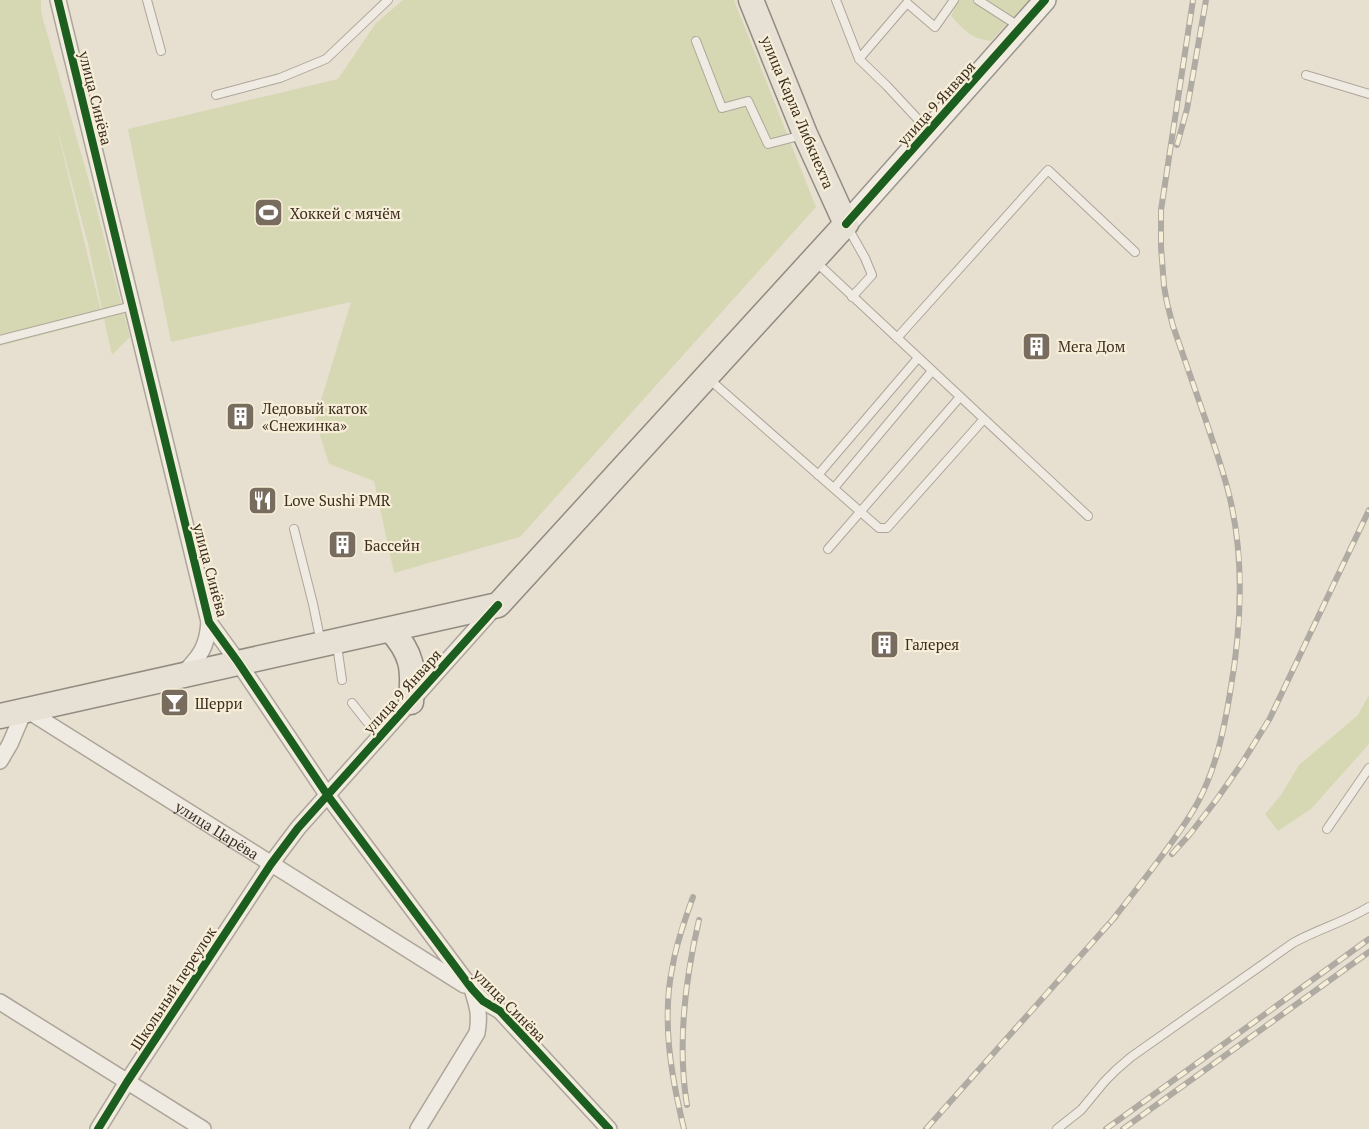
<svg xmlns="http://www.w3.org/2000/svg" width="1369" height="1129" font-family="'PT Serif',serif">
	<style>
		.green { fill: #d6d7b3; fill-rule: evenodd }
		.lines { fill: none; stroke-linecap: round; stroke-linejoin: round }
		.lane-casing { stroke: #ada599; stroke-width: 10 }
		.street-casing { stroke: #ada599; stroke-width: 18 }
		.secondary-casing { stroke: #9c958a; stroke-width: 24 }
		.primary-casing { stroke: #928b80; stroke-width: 27 }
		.lane { stroke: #efebe3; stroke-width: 8 }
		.street { stroke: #efebe3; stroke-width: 15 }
		.secondary { stroke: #efebe3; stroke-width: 21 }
		.primary { stroke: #e6e1d4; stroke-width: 24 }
		.rail-casing { stroke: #afaaa2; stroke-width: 6 }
		.rail { stroke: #f7eed8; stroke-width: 4; stroke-dasharray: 11; stroke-linecap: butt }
		.cycleway-casing { stroke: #f7eed8; stroke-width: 11 }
		.cycleway { stroke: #1b5e20; stroke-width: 8 }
		.labels { text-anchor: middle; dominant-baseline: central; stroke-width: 4.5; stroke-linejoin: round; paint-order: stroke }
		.street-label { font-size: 15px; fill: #3d2e20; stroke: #f7eed8 }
		.poi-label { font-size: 15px; fill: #3d2e20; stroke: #f7eed8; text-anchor: start }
	</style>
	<rect width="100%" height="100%" fill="#e7e0d1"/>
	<path class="green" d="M0 0H41V12L94 199 130 337 112 355 104 319 0 346ZM55 120 88 244 102 310 101 311Z
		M403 0H734L816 207 520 537 394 573 374 481 329 464 315 420 351 302 171 342 128 129 338 79 376 23Z
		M958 0H1029L991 41C970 38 965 31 951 16Z
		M1369 695V744L1311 809 1278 831 1265 814 1281 795 1299 765 1358 715Z"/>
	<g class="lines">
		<defs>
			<path id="lane" d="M147 0 161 51
				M836 0 859 59
				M978 0 1020 27
				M696 41 722 108 748 101 768 144 803 135
				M1306 75 1369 94
				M216 95 280 78 326 59 388 0
				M927 129 887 86 859 59 907 3 935 27 954 0
				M848 228 865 258 872 275 852 297
				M815 261 1088 516
				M897 338 1048 170 1135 252
				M0 340 132 306
				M709 379 879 528H887L984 419
				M818 475 918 358
				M834 488 932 371
				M294 529 313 604 321 643
				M828 549 960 397
				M337 645 342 680
				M352 703 379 737
				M1327 829 1369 768
				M1057 1129 1081 1110 1105 1081 1116 1070 1131 1057 1293 943C1318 929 1345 922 1369 907"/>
			<g id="street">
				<path d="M58 0 209 622 238 662 328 796 472 989 483 1001 500 1011 609 1129"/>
				<path d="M182 675C200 656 207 648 209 622"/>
				<path id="s1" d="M0 761 10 744 25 709 464 985"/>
				<path d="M0 1002 203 1129"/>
				<path d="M98 1129 127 1082 271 864 298 828 497 605"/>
				<path d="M418 1129 477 1033C480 1016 478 1008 473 992"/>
			</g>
			<path id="secondary" d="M846 224 1045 0"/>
			<path id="primary" d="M390 629C413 654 414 669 411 702
				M0 716 498 605 846 224 805 134 751 0"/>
		</defs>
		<use href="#lane" class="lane-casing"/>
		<use href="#street" class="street-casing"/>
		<use href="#secondary" class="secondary-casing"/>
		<use href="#primary" class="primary-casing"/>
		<use href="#lane" class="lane"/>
		<use href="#street" class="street"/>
		<use href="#secondary" class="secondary"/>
		<use href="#primary" class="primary"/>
		<defs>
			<path id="rail" d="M1177 145 1187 109 1206 0
				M1172 854 1190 834 1217 799 1242 763 1270 718 1369 510
				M1110 923C1125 904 1140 885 1155 865 1170 845 1186 824 1198 802 1216 768 1224 730 1230 693 1241 630 1245 566 1231 503 1225 475 1215 448 1206 421 1195 389 1184 358 1173 326L1167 303 1164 286 1161 247V210L1193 0
				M687 1105C677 1044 685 980 699 920
				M684 1129C671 1075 661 1019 673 964 677 941 685 919 693 897
				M926 1129 1116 916
				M1106 1129 1369 939
				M1123 1129 1369 952"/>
		</defs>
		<use href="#rail" class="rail-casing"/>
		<use href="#rail" class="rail"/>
		<defs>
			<path id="cycleway" d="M58 0 209 622 238 662 328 796 472 989 483 1001 500 1011 609 1129
				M846 224 1045 0
				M98 1129 127 1082 271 864 298 828 498 605"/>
		</defs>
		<use href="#cycleway" class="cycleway-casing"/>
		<use href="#cycleway" class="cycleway"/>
	</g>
	<defs>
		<symbol id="stadium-square" viewBox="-11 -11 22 22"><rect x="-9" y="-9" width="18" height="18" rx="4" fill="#786c5e" stroke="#f7eed8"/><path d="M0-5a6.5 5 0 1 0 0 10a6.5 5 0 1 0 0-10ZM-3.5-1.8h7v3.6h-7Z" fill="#fff"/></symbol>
		<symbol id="building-square" viewBox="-11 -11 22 22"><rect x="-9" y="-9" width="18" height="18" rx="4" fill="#786c5e" stroke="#f7eed8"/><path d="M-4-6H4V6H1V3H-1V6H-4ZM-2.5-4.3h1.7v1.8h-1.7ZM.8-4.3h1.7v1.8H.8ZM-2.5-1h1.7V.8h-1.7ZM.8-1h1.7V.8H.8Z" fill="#fff"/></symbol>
		<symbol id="restaurant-square" viewBox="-11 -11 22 22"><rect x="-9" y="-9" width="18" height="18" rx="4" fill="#786c5e" stroke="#f7eed8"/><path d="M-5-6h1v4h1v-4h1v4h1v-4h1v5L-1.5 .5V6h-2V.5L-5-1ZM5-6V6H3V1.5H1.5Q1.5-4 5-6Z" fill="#fff"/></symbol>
		<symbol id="bar-square" viewBox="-11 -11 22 22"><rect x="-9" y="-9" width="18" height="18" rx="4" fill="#786c5e" stroke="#f7eed8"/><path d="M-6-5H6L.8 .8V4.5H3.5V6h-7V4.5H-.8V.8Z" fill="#fff"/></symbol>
	</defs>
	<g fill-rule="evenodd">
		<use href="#stadium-square" x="252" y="196" width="33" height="33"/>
		<use href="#building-square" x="1020" y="330" width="33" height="33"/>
		<use href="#building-square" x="224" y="400" width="33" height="33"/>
		<use href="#restaurant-square" x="246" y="484" width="33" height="33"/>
		<use href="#building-square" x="326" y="528" width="33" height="33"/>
		<use href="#building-square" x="868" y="628" width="33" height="33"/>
		<use href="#bar-square" x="158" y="686" width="33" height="33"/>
	</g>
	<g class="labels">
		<g class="street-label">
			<text transform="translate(96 98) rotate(76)">улица Синёва</text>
			<text transform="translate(936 103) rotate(-48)">улица 9 Января</text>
			<text transform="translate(798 112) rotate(67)">улица Карла Либкнехта</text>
			<text transform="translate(211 570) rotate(75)">улица Синёва</text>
			<text transform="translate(402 691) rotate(-48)">улица 9 Января</text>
			<text stroke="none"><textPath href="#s1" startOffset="285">улица Царёва</textPath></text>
			<text transform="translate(173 988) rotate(-57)">Школьный переулок</text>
			<text transform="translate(510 1005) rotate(45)">улица Синёва</text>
		</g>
		<g class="poi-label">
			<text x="290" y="213">Хоккей с мячём</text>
			<text x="1058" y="346">Мега Дом</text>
			<text x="262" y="408">Ледовый каток<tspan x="262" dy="17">«Снежинка»</tspan></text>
			<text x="284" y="500">Love Sushi PMR</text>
			<text x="364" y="545">Бассейн</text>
			<text x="905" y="644">Галерея</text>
			<text x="195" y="703">Шерри</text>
		</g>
	</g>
</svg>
